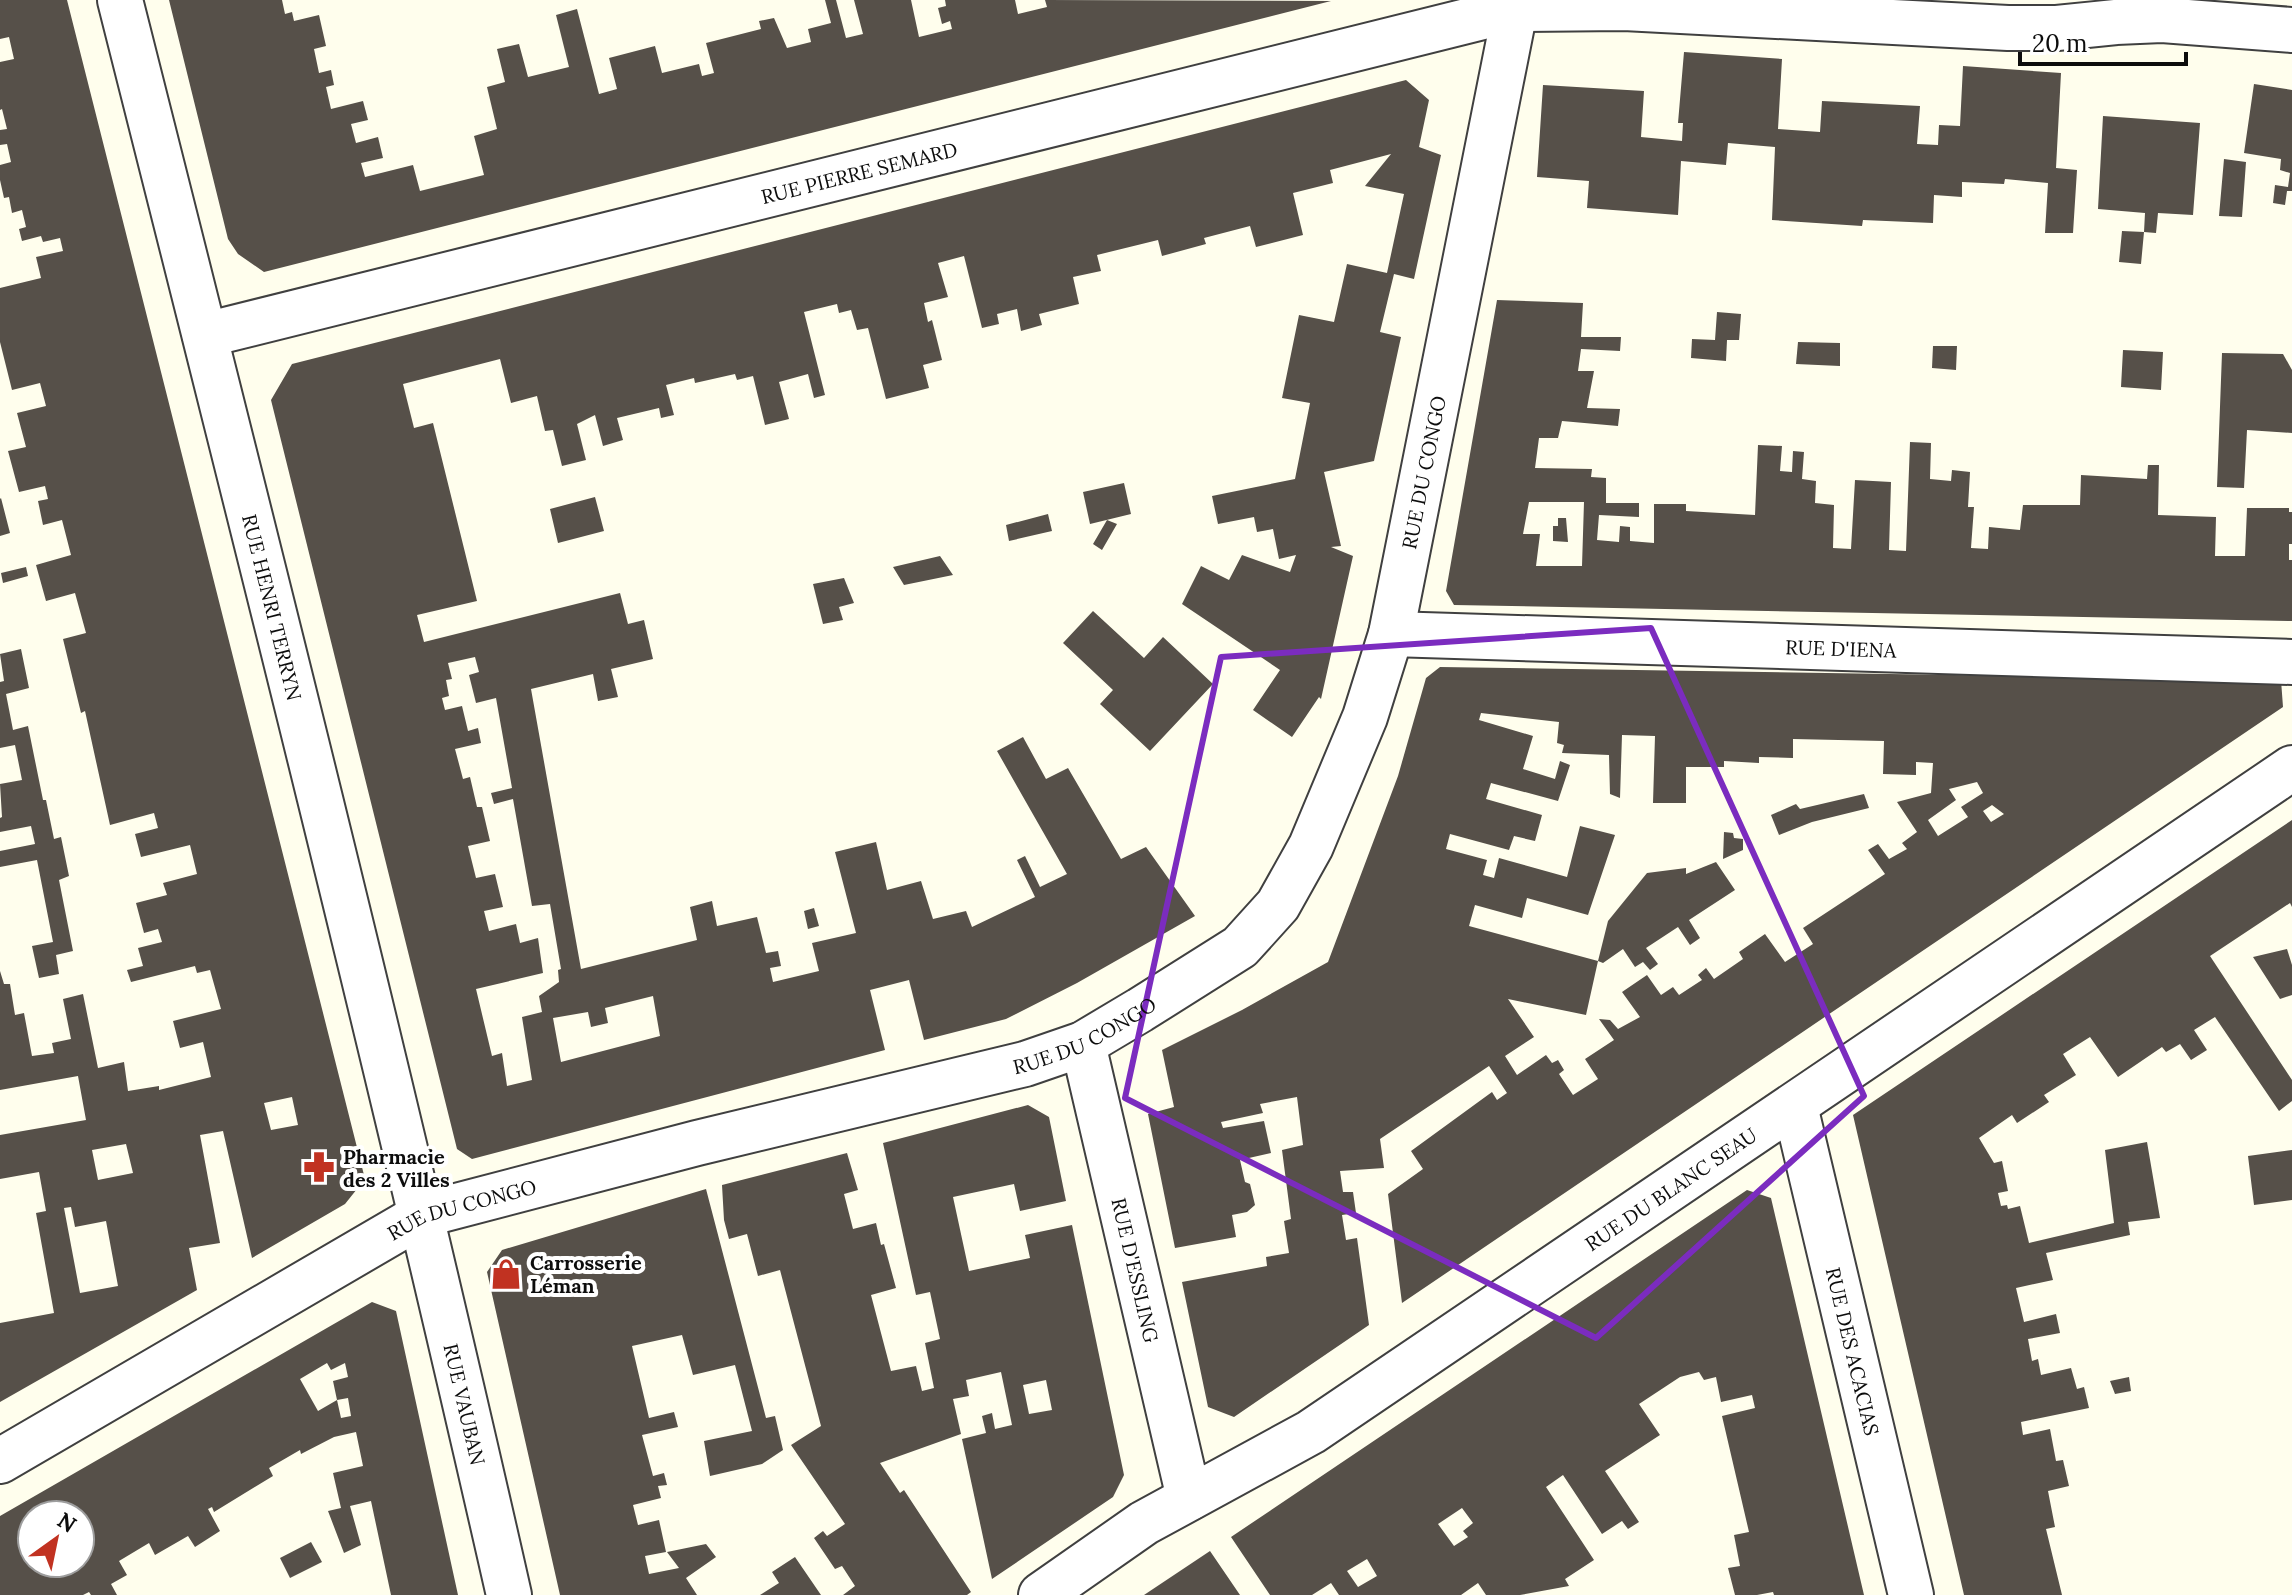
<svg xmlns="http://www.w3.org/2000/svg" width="2292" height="1595" font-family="Lora,serif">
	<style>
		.building { fill: #565049; fill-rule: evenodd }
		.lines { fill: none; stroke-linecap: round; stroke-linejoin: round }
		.minor-casing { stroke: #404040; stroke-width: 48 }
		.tertiary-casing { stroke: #404040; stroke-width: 48 }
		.minor { stroke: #fff; stroke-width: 44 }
		.tertiary { stroke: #fff; stroke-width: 44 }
		.marked { fill: none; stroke: #7b2cbf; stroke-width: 6; stroke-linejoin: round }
		.labels { text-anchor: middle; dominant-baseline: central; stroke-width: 8; stroke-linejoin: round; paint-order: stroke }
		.street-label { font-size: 20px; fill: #0d0d0d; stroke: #fff }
		.poi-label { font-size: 20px; font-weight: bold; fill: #0d0d0d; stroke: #fff; text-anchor: start }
	</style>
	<rect width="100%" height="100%" fill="#fffeed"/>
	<path class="building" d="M0 0H67L365 1179 345 1204 252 1258 223 1131 200 1135 220 1243 189 1248 197 1290 0 1402V1323L54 1313 36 1213 46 1211 39 1172 0 1179V1135L86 1120 78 1076 0 1090V971L4 984H10L15 1015 24 1013 32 1056 54 1053 52 1043 71 1039 63 999 83 994 98 1068 124 1062 128 1091 159 1086V1090L211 1077 203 1042 180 1048 173 1021 221 1009 210 970 197 973 195 966 131 982 127 970 143 966 138 948 162 942 158 929 144 933 136 903 167 895 163 883 197 874 190 845 141 857 135 834 158 828 154 813 110 825 85 711 81 713 63 639 86 633 75 593 46 601 36 565 71 555 62 520 43 525 38 501 48 499 45 486 19 492 8 451 26 447 17 413 46 406 40 383 12 390 0 342V288L41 278 36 257 63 251 60 238 43 242 41 236 22 241 19 229 26 227 22 210 12 213 9 197 4 198 0 180V165L11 162 7 144 0 145V130L7 129 2 109 0 110V62L14 59 9 37 0 39ZM292 1097 298 1125 271 1130 264 1103ZM126 1144 133 1173 98 1180 92 1150ZM71 1207 75 1227 106 1221 118 1286 80 1293 64 1208Z
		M169 0H282L285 14 292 12 294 21 319 15 326 46 314 49 319 73 331 70 334 85 326 87 331 109 363 101 368 120 351 124 356 143 378 137 383 158 361 163 365 177 413 165 420 191 484 175 474 136 497 129 487 87 505 82 497 49 519 44 528 77 569 67 556 15 577 9 599 94 617 89 609 58 655 46 662 73 699 64 702 76 714 73 706 43 761 29 759 21 774 18 787 48 811 42 808 29 831 23 825 0H836L846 38 863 34 854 0H911L919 37 952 29 950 21 942 24 938 8 946 6 945 0H1015L1018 14 1047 7 1045 0 1331 1 264 272 238 254 228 239Z
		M1684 52 1782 59 1778 129 1820 132 1822 101 1920 106 1917 144 1938 145 1939 125 1960 126 1963 66 2061 73 2056 168 2077 170 2073 233H2045L2048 183 2005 179 2004 184 1962 182V197L1934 195 1933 223 1863 220 1862 226 1772 220 1775 147 1728 143 1726 165 1681 161 1678 215 1587 208 1589 181 1537 177 1543 85 1644 91 1641 137 1682 141 1683 123H1678Z
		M1406 80 1429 100 1419 147 1441 155 1414 279 1394 274 1380 332 1401 337 1374 461 1324 472 1341 546 1331 547 1353 556 1321 699 1319 697 1292 737 1253 710 1280 670 1182 604 1201 566 1229 580 1242 555 1290 572 1296 555 1279 559 1273 529 1257 532 1254 517 1218 524 1212 496 1295 479 1310 403 1282 398 1299 315 1334 322 1347 264 1387 273 1404 194 1365 186 1391 154 1330 170 1333 183 1293 193 1303 235 1256 247 1250 226 1204 238 1206 244 1162 256 1158 240 1097 255 1101 271 1073 277 1079 304 1039 314 1042 325 1021 331 1017 309 997 314 999 324 982 328 964 256 938 263 948 297 924 303 928 322 932 320 942 360 923 365 929 388 886 399 868 328 857 330 851 310 839 313 837 304 804 312 825 395 814 398 808 374 779 382 789 419 765 425 753 376 737 380 735 374 695 383 694 378 666 385 674 415 661 418 659 408 617 418 623 440 603 446 595 415 577 424 586 460 562 466 553 430 545 431 537 396 511 403 500 359 403 384 414 428 433 423 477 601 417 615 424 642 620 593 628 624 644 620 653 659 611 669 618 697 598 701 593 674 531 689 581 969 697 940 690 907 712 901 717 926 757 917 766 953 778 951 781 966 770 968 773 982 819 971 812 943 856 933 835 852 876 842 887 890 921 881 933 919 966 911 972 927 1035 897 1017 860 1025 856 1040 887 1067 874 997 751 1023 737 1046 779 1068 768 1121 859 1146 847 1195 916 1077 983 1006 1019 924 1040 909 980 870 990 885 1050 472 1159 457 1149 271 400 292 364ZM475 657 479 672 469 675 476 703 496 698 512 788 491 793 494 804 513 799 532 906 550 904 561 969 558 970 559 982 539 996 542 1012 522 1017 532 1080 507 1086 502 1053 492 1056 476 989 543 973 538 938 520 943 516 924 489 931 484 911 503 907 495 874 476 878 468 846 490 841 482 807H477L470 777 463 779 455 749 481 743 478 728 468 731 462 706 445 710 442 698 449 696 446 680 452 679 448 663ZM653 996 660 1036 561 1062 553 1018 588 1012 591 1027 608 1023 605 1008Z
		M2254 84 2292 90V191H2287L2285 205 2273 203 2275 185 2288 187 2290 173 2280 170 2281 159 2244 153Z
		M2103 116 2200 123 2193 215 2158 213 2156 233 2144 232 2141 264 2119 262 2122 231 2144 232 2145 213 2098 209Z
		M2224 159 2246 162 2242 217 2219 216Z
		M1497 300 1583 303 1581 337H1621L1620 351 1581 349 1578 371H1594L1587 408 1620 409 1618 426 1562 421 1558 438H1539L1535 468 1592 469 1591 477 1606 478V503H1639V517L1599 515 1597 540 1619 542 1620 526 1630 527V541L1654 543V504H1686V511L1755 515 1758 445 1782 446 1780 471 1792 472 1793 451 1804 452 1802 479 1816 481 1815 503 1834 505 1833 548 1851 549 1855 480 1891 482 1889 550 1906 551 1910 442 1931 443 1930 479 1951 481 1952 470 1970 472 1968 507H1974L1971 548 1988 549 1989 527 2020 530 2023 505H2080L2081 475 2147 479 2148 465H2159L2158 515 2216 517 2215 556H2245L2247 508H2289V512H2292V544H2289V560H2292V621L1454 605 1446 591ZM1529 502H1584L1582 566H1536L1540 534H1523Z
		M1717 312 1741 314 1739 340H1727L1726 361 1691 358 1692 339 1715 340Z
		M1798 342 1840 343V366L1796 364Z
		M1933 346H1957L1956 370 1932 368Z
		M2123 350 2163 352 2161 390 2121 387Z
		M2222 353 2283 354 2292 370V433L2247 430 2244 488 2217 487Z
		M1124 483 1131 514 1090 524 1083 492Z
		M595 497 604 531 558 543 550 509Z
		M1 498 10 533 0 536V499Z
		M1048 514 1052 531 1009 541 1006 525Z
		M1558 518H1566L1568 542 1553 541V526H1558Z
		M1107 520 1117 524 1102 550 1093 544Z
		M940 556 953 575 904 585 893 567Z
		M26 567 28 576 3 583 1 573Z
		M844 578 854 603 839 607 843 620 823 624 813 584Z
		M1093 611 1144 658 1163 637 1213 684 1150 751 1100 704 1113 690 1063 643Z
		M21 649 29 688 6 694 13 730 28 726 43 800H46L54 839 61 837 69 876 59 880 73 951 56 955 59 974 39 978 32 946 53 942 37 860 0 867V851L35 844 31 826 0 832V818L2 817 0 784 22 780 15 745 0 748V682L4 681 0 654Z
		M1440 667 2281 680 2283 707 1402 1303 1388 1194 1423 1169 1411 1151 1492 1092 1497 1100 1507 1093 1489 1066 1380 1139 1384 1168 1340 1171 1343 1192H1353L1356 1213 1342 1215 1346 1240 1357 1238 1369 1325 1234 1417 1208 1407 1182 1282 1267 1266 1266 1257 1289 1253 1284 1221 1291 1219 1282 1150 1303 1145 1297 1097 1260 1104 1263 1113 1221 1122 1223 1128 1264 1121 1271 1153 1240 1160 1245 1182 1250 1184 1255 1205 1247 1212 1232 1215 1236 1237 1175 1248 1148 1114 1174 1107 1162 1050 1242 1010 1328 962 1398 776 1426 678ZM1481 713 1559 722 1557 743 1564 745 1562 753 1609 755 1610 794 1620 798 1622 735 1655 736 1653 803H1686V767H1724V761L1759 763V757L1793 758V739L1884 741 1883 774 1916 775V762L1933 763 1931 793 1897 802 1917 832 1902 843 1907 849 1889 859 1878 844 1868 850 1885 874 1803 928 1813 944 1785 962 1765 934 1739 952 1743 959 1714 979 1706 968 1698 975 1702 980 1679 995 1673 987 1661 995 1647 975 1622 992 1640 1017 1618 1029 1610 1020 1599 1019 1614 1040 1585 1059 1598 1079 1573 1095 1559 1074 1564 1070 1558 1060 1552 1063 1546 1055 1517 1075 1505 1056 1534 1037 1508 999 1586 1015 1598 961 1469 926 1475 905 1522 918 1527 898 1588 915 1615 835 1580 826 1567 877 1499 858 1494 878 1483 875 1487 860 1446 849 1450 834 1509 850 1514 836 1535 841 1542 815 1486 799 1491 783 1558 801 1570 765 1560 761 1555 779 1523 769 1533 736 1479 720ZM1977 782 1983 793 1961 807 1968 817 1938 836 1928 820 1956 800 1949 789ZM1992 805 2004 814 1991 822 1983 811Z
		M1864 794 1869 808 1812 822 1779 835 1771 815 1796 804 1800 809Z
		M2292 820V907L2290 903 2210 956 2292 1080V1101L2279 1111 2215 1017 2194 1030 2207 1050 2191 1060 2180 1044 2166 1052 2162 1047 2118 1077 2090 1037 2063 1054 2076 1075 2044 1095 2049 1102 2017 1123 2012 1115 1979 1138 1994 1163 2002 1161 2008 1191 1998 1193 2001 1206 2007 1205 2008 1209 2020 1206 2029 1243 2114 1223 2105 1150 2147 1142 2160 1218 2128 1222 2130 1235 2046 1253 2053 1280 2016 1288 2024 1322 2056 1314 2060 1333 2028 1339 2032 1361 2038 1359 2041 1375 2071 1368 2077 1389 2084 1387 2089 1408 2021 1422 2023 1435 2050 1429 2056 1461 2063 1460 2069 1486 2048 1491 2055 1527 2046 1529 2062 1595H1964L1853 1115Z
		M1724 832 1733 833 1734 838 1743 839V850L1723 859Z
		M1716 862 1735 890 1689 920 1700 938 1690 945 1678 927 1646 948 1658 964 1650 970 1643 962 1635 967 1623 949 1603 963 1598 961 1608 921 1647 873 1686 868V874Z
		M814 908 819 926 808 929 804 911Z
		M2287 949 2292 965V995L2280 999 2253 957Z
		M1028 1105 1049 1117 1066 1201 1020 1211 1014 1184 953 1197 969 1271 1030 1258 1025 1235 1072 1225 1124 1475 1113 1497 992 1579 962 1439 986 1433 982 1416 992 1413 995 1429 1012 1425 1001 1372 966 1380 969 1396 953 1399 961 1434 880 1463 900 1493 904 1490 971 1592 967 1595H843L855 1586 842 1566 835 1569 814 1538 823 1531 827 1536 845 1524 791 1445 821 1426 780 1270 758 1276 747 1234 729 1239 724 1220 722 1185 847 1153 858 1190 844 1194 853 1229 876 1223 881 1245 884 1244 896 1288 871 1295 891 1371 916 1366 922 1391 934 1388 925 1343 940 1339 930 1292 916 1295 883 1143ZM1046 1380 1052 1410 1029 1414 1023 1385Z
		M2292 1150V1200L2254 1205 2248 1156Z
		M706 1189 766 1418 775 1416 783 1450 762 1464 710 1476 704 1441 752 1431 735 1365 693 1375 682 1335 632 1346 649 1418 674 1412 678 1427 642 1435 653 1476 664 1473 667 1485 658 1486 661 1498 633 1505 638 1525 659 1520 666 1552 645 1556 649 1574 679 1568 667 1552 706 1544 716 1557 686 1578 697 1595H560L487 1272 502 1250Z
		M1747 1190 1771 1198 1864 1595H1774L1773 1592 1757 1595H1735L1728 1568 1740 1566 1734 1535 1749 1532 1722 1416 1755 1408 1752 1395 1721 1402 1716 1377 1704 1380 1699 1372 1680 1377 1639 1404 1660 1435 1605 1471 1639 1522 1628 1529 1622 1521 1602 1534 1563 1475 1546 1487 1594 1560 1565 1579 1569 1586 1520 1595H1486L1478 1583 1461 1595H1339L1331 1583 1312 1595H1270L1231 1537ZM1462 1508 1473 1523 1463 1531 1468 1537 1454 1546 1438 1524ZM1367 1559 1377 1576 1358 1587 1347 1571Z
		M372 1302 396 1311 458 1595H391L371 1501 350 1506 361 1545 344 1553 328 1511 341 1508 333 1473 363 1466 356 1432 334 1437 301 1454 300 1450 269 1468 273 1476 214 1512 212 1507 208 1509 220 1531 195 1547 188 1536 155 1555 149 1543 119 1561 127 1575 111 1584 117 1595H91L89 1592 83 1595H0V1516ZM327 1363 331 1370 345 1363 348 1377 333 1381 337 1400 348 1398 351 1416 341 1418 337 1400 318 1411 300 1379ZM32 1515H80V1563H32Z
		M2129 1377 2131 1391 2115 1394 2110 1381Z
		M311 1542 322 1562 290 1578 280 1558Z
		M1210 1551 1240 1595H1144Z
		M795 1557 821 1595H760L779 1583 772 1572Z"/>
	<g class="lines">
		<defs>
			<g id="minor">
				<path id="s1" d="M120 0C254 530 388 1061 509 1595"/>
				<path id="s2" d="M205 335 1515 9 1624 8 2008 28H2057L2116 22 2162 20 2292 30"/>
				<path id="s3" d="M1391 634 2292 662"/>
				<path id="s4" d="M1083 1044 1189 1498"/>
				<path id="s5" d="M1795 1106 1911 1595"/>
			</g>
			<g id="tertiary">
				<path id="s6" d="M0 1461 422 1215 697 1143 1025 1064 1083 1044 1140 1010 1240 947 1278 905 1311 846 1365 717 1391 634 1517 0"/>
				<path id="s7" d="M1041 1595 1144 1523 1311 1432 2292 768"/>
			</g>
		</defs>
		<use href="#minor" class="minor-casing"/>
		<use href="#tertiary" class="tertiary-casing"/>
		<use href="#minor" class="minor"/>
		<use href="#tertiary" class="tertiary"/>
	</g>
	<path class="marked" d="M1651 628 1864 1096 1596 1338 1125 1098 1221 657Z"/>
	<defs>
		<symbol id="pharmacy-bare" viewBox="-9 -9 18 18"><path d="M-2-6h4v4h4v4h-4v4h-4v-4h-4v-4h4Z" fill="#c13221" stroke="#fff" stroke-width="2.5" paint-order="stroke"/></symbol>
		<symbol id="shop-bare" viewBox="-9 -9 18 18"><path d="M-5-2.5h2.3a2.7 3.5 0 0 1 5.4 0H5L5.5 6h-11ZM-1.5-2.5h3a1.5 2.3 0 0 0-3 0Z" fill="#c13221" stroke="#fff" stroke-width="2.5" paint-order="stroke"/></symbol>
	</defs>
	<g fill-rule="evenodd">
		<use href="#pharmacy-bare" x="297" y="1145" width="44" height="44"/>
		<use href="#shop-bare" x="484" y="1252" width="44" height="44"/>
	</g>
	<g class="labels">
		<g class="street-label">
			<text stroke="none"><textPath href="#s2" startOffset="674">RUE PIERRE SEMARD</textPath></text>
			<text stroke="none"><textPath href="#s6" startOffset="1872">RUE DU CONGO</textPath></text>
			<text stroke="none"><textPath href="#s1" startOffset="626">RUE HENRI TERRYN</textPath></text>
			<text stroke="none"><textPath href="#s3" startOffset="450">RUE D'IENA</textPath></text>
			<text stroke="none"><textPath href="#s6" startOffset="1176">RUE DU CONGO</textPath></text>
			<text stroke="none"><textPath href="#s7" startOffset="750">RUE DU BLANC SEAU</textPath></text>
			<text stroke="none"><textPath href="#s6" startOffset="528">RUE DU CONGO</textPath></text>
			<text stroke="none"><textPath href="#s4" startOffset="232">RUE D'ESSLING</textPath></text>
			<text stroke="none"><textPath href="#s5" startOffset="252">RUE DES ACACIAS</textPath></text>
			<text stroke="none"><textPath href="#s1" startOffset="1446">RUE VAUBAN</textPath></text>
		</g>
		<g class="poi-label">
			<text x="343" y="1156">Pharmacie<tspan x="343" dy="23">des 2 Villes</tspan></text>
			<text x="530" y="1262">Carrosserie<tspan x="530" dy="23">Léman</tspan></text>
		</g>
	</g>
	<g transform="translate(56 1539) rotate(33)"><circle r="38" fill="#ffffff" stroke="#9e9e9e" stroke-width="2"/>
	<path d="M0-6L14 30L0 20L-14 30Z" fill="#c13221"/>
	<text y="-12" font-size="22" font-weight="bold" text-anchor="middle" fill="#0d0d0d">N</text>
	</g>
	<path d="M2020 52v12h166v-12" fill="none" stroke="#0d0d0d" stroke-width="4"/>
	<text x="2032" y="52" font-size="24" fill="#0d0d0d" stroke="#ffffff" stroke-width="6" paint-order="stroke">20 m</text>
</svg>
